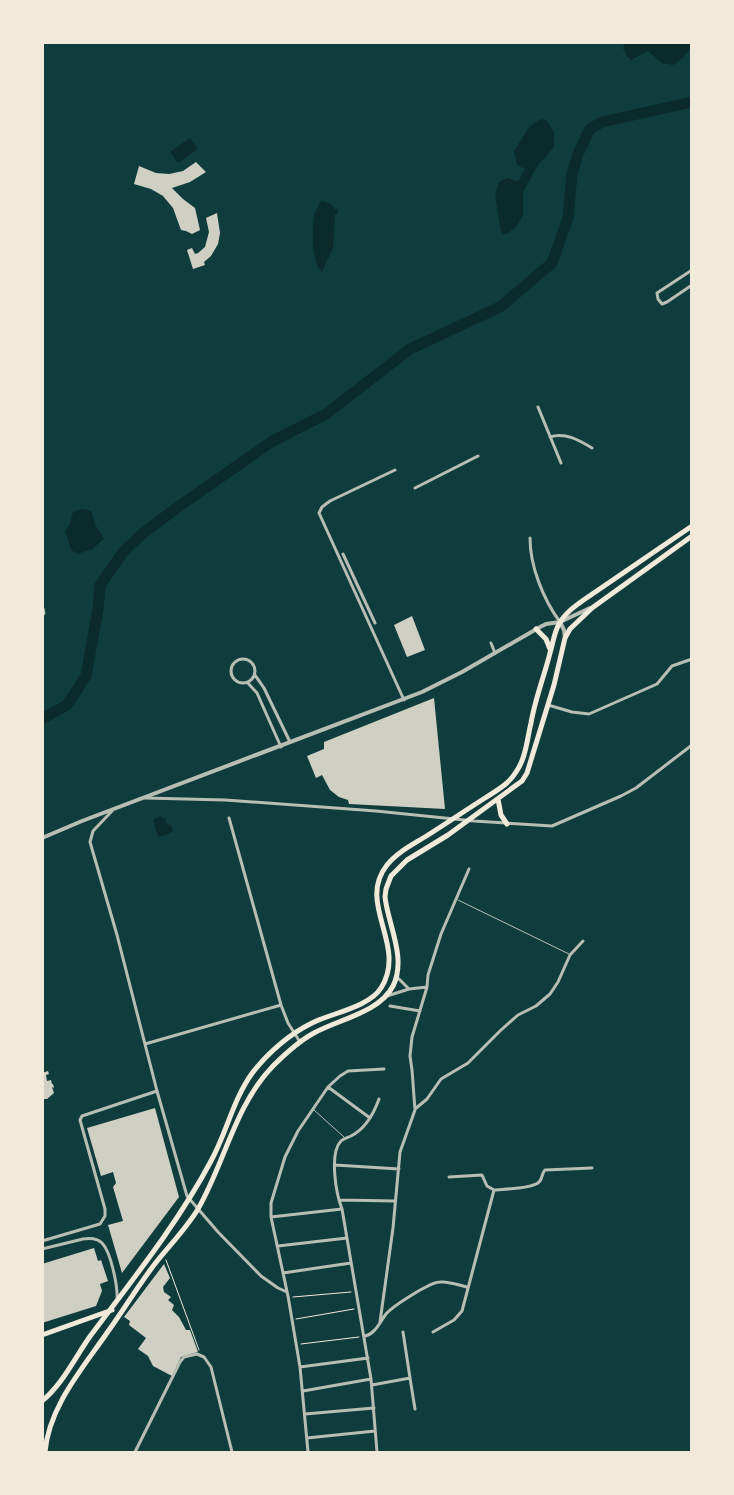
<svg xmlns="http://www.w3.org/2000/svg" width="734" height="1495" font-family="'Nunito Sans',sans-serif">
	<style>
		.water { fill: #0a2a2b }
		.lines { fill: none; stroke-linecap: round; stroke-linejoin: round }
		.river { stroke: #0a2a2b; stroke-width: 11 }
		.building { fill: #cfcfc3 }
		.path { stroke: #f1e9da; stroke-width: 1 }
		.service { stroke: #b8beb3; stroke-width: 1 }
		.minor { stroke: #b8beb3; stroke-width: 3 }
		.tertiary { stroke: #b8beb3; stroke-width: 4 }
		.primary { stroke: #f1e9da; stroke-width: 5 }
		.trunk { stroke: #f1e9da; stroke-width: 5 }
	</style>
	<rect width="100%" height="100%" fill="#0f3d3e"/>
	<path class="water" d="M625 43 691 42C691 53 681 60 673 65L662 63 648 51 631 60 626 55 623 48Z
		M541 119 546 120 554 132V147L538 165 523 192V215L516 227 507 234H502C500 228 494 195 496 190 497 187 498 185 499 182L508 178 518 182 525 169 517 165 514 151 530 126Z
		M190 138 198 149 178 163 170 152Z
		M321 201C327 202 332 203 335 209H338V213L335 215 333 248 322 272C311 263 312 230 314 216 315 211 319 206 321 201Z
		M82 509 91 511 96 526 104 539 92 549 78 554 71 550 65 530 69 526 73 512Z
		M160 816 165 819 167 824 171 825 173 831 168 834 158 837 153 820Z"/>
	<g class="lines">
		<path class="river" d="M42 719 67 705 86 676 98 609 100 585 124 551 142 534 178 507 271 442 326 414 410 349 500 307 552 263 568 218 572 174 578 154 590 129 602 122 692 102"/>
	</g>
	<path class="building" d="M196 162 206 172 190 182 172 188 183 199 195 208 200 230 192 234 186 231 181 230 173 208 163 196 151 189 134 184 139 166 156 173 169 174 183 171Z
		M217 213 220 233 218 244 211 256 204 262 205 265 193 269 187 250 192 248 195 254 198 253 205 247 209 232 206 218Z
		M412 616 425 650 407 657 394 625Z
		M434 698 445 809 349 804 348 800 339 797 330 790 322 775 316 778 307 756 324 749V742Z
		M48 1071 49 1074 46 1075 47 1081 51 1080 52 1084H53L54 1088 52 1087 54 1093 47 1099H43L42 1073Z
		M155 1108 179 1197 122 1273 108 1225 123 1221 113 1187 116 1183 113 1172 101 1176 87 1128Z
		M94 1248 98 1261 101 1260 108 1281 100 1284 102 1291 96 1306 42 1323V1264Z
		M164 1264 170 1278 163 1287 164 1292 171 1297 168 1300 174 1305 172 1310 179 1317 186 1330H190L198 1352 181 1357 172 1376 153 1366 148 1356 138 1349 146 1338 129 1325 130 1321 124 1317Z"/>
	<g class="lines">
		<path class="path" d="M166 1260 199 1350
			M293 1297 351 1292
			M296 1319 354 1309
			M301 1344 359 1337"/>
		<path class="service" d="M458 900 569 954
			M314 1110 344 1137"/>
		<path class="minor" d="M692 270 657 293 658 299 662 304 667 302 692 285
			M538 407 561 463
			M550 437C565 432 579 440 592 448
			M395 470 330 501 322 507 319 513 404 700
			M415 488 478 456
			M530 538C530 566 543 599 560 622
			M343 554 375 623
			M42 605 44 613 42 616
			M491 643 495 653
			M231 671a12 12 0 1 1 24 0a12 12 0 1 1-24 0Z
			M255 675 264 688 290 742
			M247 682 257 693 281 747
			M548 705 572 712 589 714 657 684 672 666 692 659
			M145 798 225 800 376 811 474 821 552 826 621 796 636 788 692 745
			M112 811 93 831 90 842 117 935 157 1091 187 1196 218 1232 261 1276 278 1288 287 1292
			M229 818 281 1005 288 1023 300 1042
			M397 977 408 988
			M387 996 409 989 427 987
			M390 1006 420 1011
			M145 1044 281 1005
			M328 1087 370 1118
			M415 1109 427 1099 441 1079 468 1063 501 1030 518 1015 536 1006 550 994 558 982 570 955 583 941
			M335 1165 399 1169
			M449 1177 482 1175 487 1186 494 1190C504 1189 529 1189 538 1183 543 1180 541 1174 545 1170L592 1168
			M339 1200 395 1201
			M271 1217 342 1209
			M42 1241 100 1224 105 1216V1209L80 1120 82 1116 157 1091
			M278 1246 347 1238
			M42 1249 83 1239C90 1238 97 1238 102 1243 111 1252 118 1287 117 1300
			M283 1273 351 1263
			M380 1322 393 1228 400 1152 415 1110 412 1070 410 1056 412 1037 427 987 428 975 441 934 469 869
			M433 1332 454 1320 462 1311 494 1190
			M365 1336C375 1334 380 1322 386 1314 393 1306 430 1282 440 1282 448 1281 459 1285 467 1287
			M300 1367 368 1358
			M410 1378 415 1409
			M372 1385 410 1378 403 1332
			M303 1391 371 1379
			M305 1414 374 1408
			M307 1438 375 1431
			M135 1452 180 1362 184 1357 197 1354 204 1357 211 1367 232 1452
			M308 1452 300 1367 288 1296 271 1217V1203L285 1157 298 1131 328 1087 340 1076 348 1071 384 1069
			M377 1452 371 1379 342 1209C336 1194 329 1153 341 1141 344 1138 347 1138 351 1136 365 1129 374 1113 379 1099"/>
		<path class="tertiary" d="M560 622 564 630 565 638
			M42 838 82 821 422 692 462 672 540 627 546 624 560 622 590 608"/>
		<path class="primary" d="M536 629 546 639 550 649
			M498 799 501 815 507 824
			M42 1401C63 1384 75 1357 91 1335 133 1279 178 1223 211 1161 227 1132 233 1099 253 1072 269 1052 290 1034 312 1023 332 1013 369 1007 381 988 408 945 356 904 387 865 397 852 414 844 428 835 447 823 466 810 485 798 496 791 509 784 516 772 526 758 527 739 531 723 535 699 544 677 550 653 553 643 554 633 559 624 565 613 575 606 585 599L692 526
			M45 1452C49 1406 83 1368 109 1330 124 1309 138 1286 154 1265 168 1247 186 1229 198 1209 225 1162 235 1105 273 1066 285 1054 299 1041 314 1033 339 1019 379 1013 393 986 407 958 388 925 385 897L386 889 391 876 407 860 448 835 522 781 527 773 554 685 565 638 570 629 592 608 692 536"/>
		<path class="trunk" d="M42 1335 112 1310"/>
	</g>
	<rect width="734" height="1495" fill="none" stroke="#f1e9da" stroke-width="88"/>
</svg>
